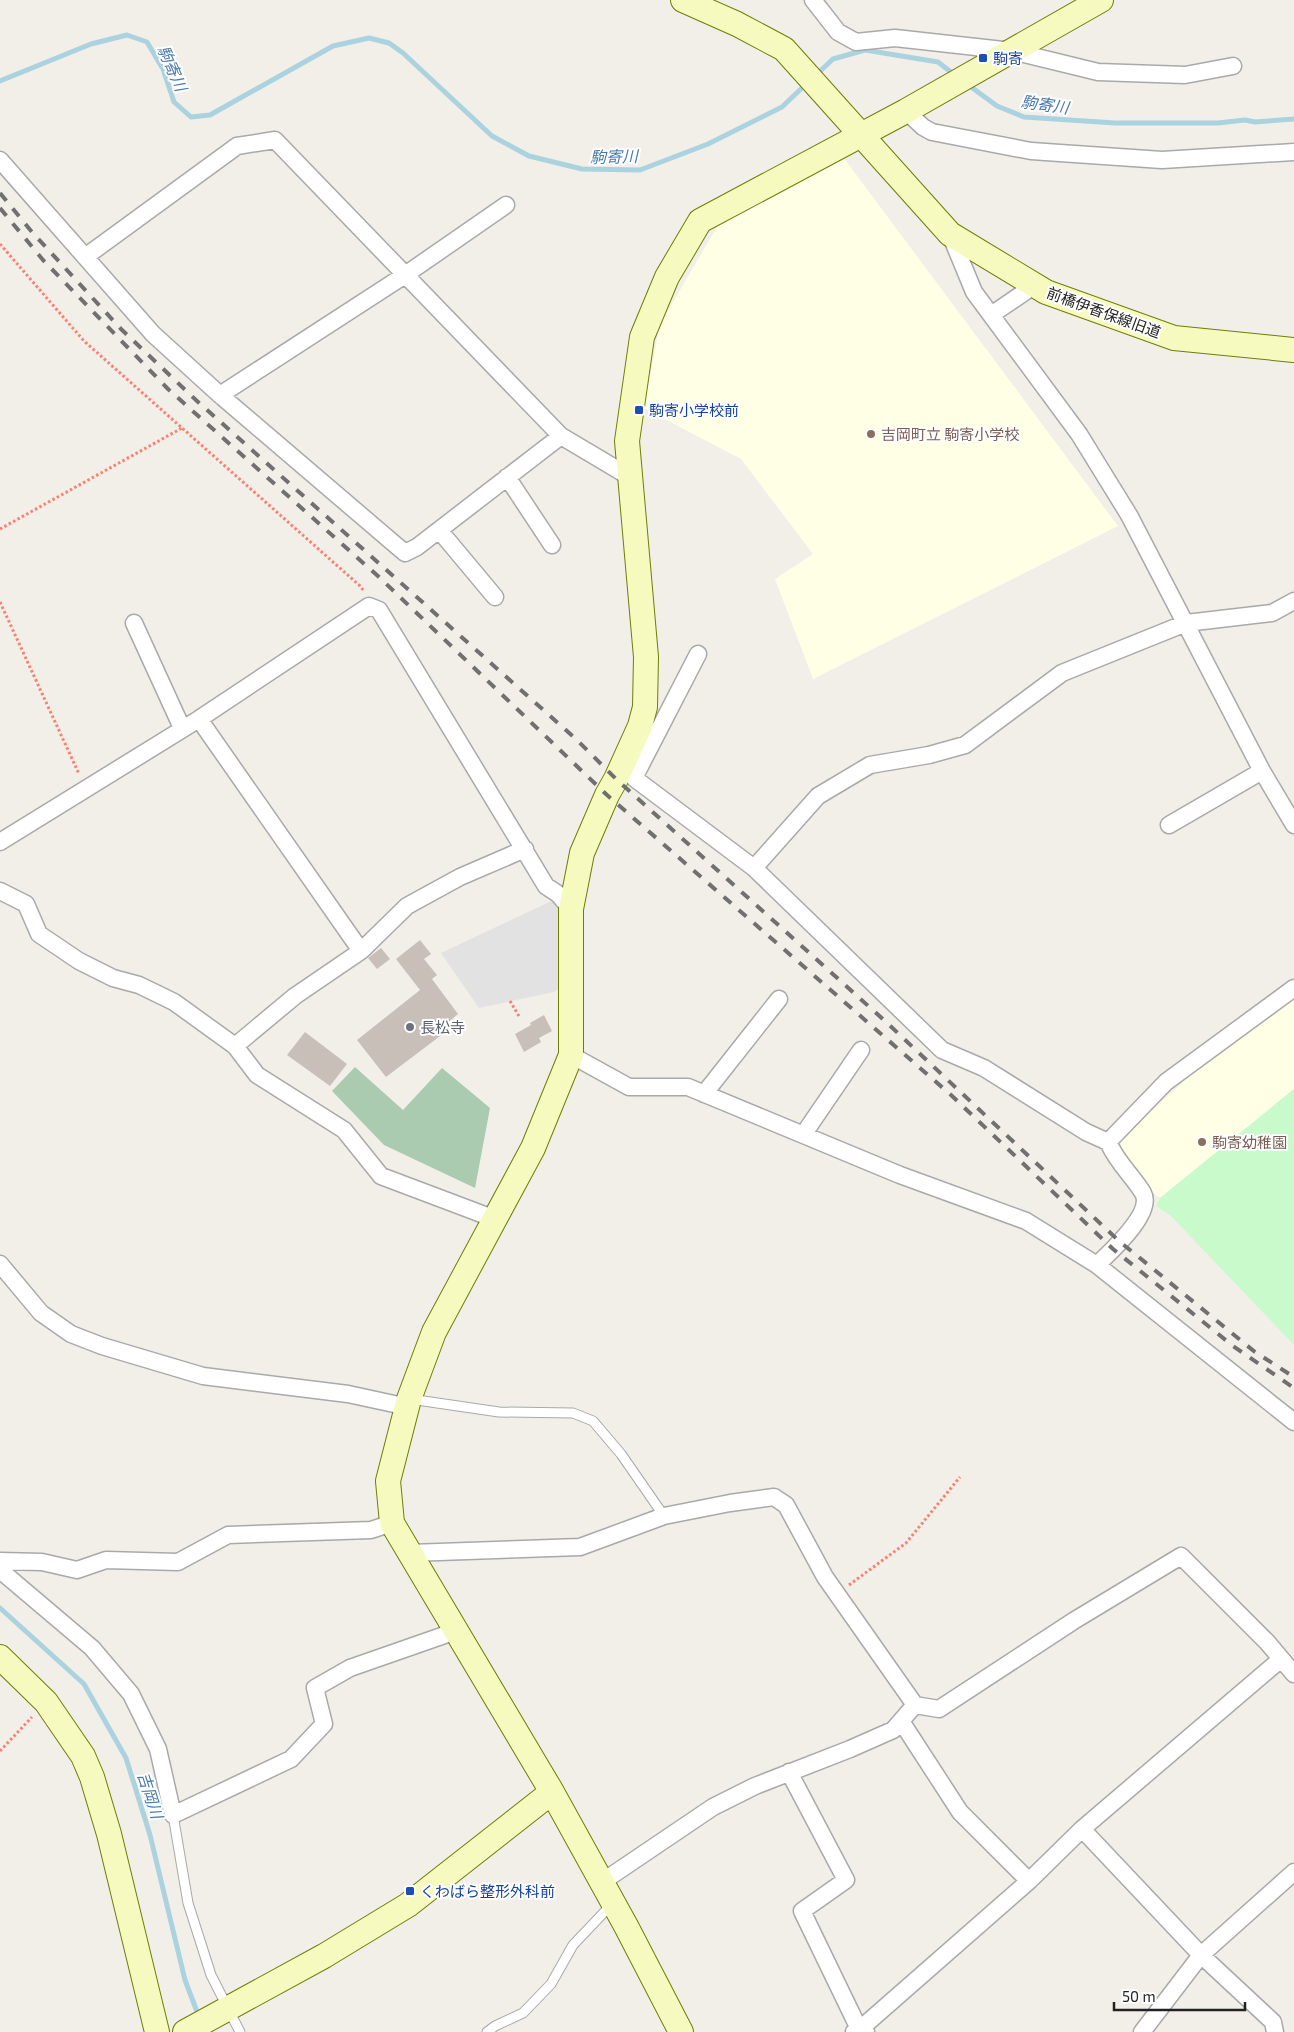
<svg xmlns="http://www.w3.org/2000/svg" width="1294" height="2032" font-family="'Exo 2','Noto Sans JP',sans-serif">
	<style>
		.education { fill: #ffffe5 }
		.cemetery { fill: #aacbaf }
		.park { fill: #c8facc }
		.parking { fill: #e2e2e2 }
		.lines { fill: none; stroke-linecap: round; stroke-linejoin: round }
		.stream { stroke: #aad3df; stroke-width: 5 }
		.building { fill: #c7bfb8 }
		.lane-casing { stroke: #a9a9a9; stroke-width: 11 }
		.street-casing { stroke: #a9a9a9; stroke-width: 19 }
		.secondary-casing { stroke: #707d05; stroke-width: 26 }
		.path { stroke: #fa8072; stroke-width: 3; stroke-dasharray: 2.5 2.5; stroke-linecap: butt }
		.lane { stroke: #fff; stroke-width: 9 }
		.street { stroke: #fff; stroke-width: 16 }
		.secondary { stroke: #f7fabf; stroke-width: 24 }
		.rail { stroke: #707070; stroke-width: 4; stroke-dasharray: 10 10; stroke-linecap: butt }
		.transit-dot { fill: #1a4fb4; stroke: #fff; stroke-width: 2 }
		.education-dot { fill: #8d6e63; stroke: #fff; stroke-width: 2 }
		.worship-dot { fill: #6b7280; stroke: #fff; stroke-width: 2 }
		.labels { text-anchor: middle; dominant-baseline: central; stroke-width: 4; stroke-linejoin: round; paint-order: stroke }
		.transit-label { font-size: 15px; fill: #164399; stroke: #fff; text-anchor: start }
		.street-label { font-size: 15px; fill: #222; stroke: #fff }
		.education-label { font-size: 15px; fill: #785e54; stroke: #fff; text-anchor: start }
		.worship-label { font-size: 15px; fill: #5b616d; stroke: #fff; text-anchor: start }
		.water-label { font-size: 16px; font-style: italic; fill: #4a7aab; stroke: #fff }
	</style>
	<rect width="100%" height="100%" fill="#f2efe9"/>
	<path class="education" d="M843 157 1118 526 813 679 775 579 813 554 741 459 644 408 660 324 717 227Z
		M1294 998V1089L1160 1198 1150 1191 1120 1156 1121 1139 1197 1069Z"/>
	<path class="cemetery" d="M355 1067 403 1110 442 1068 490 1108 475 1188 384 1145 332 1091Z"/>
	<path class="park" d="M1294 1089V1345L1170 1215 1156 1206 1160 1198Z"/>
	<path class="parking" d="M558 898 566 910 564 986 554 992 479 1008 441 953Z"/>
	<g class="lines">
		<path class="stream" d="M816 75 833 59 865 50 938 62 956 76
			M0 81 91 44 127 35 147 42 163 69 174 102 191 117 210 115 333 46 369 38 389 43 403 53 492 136 529 156 582 169 640 170 708 144 782 107 806 84
			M967 84 997 106 1024 117 1115 123H1218L1245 120 1255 122 1294 119
			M0 1608 84 1684 126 1758 150 1835 185 1980 199 2017"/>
	</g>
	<path class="building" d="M420 940 431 954 424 959 437 975 432 979 458 1014 445 1025 448 1030 386 1077 357 1040 420 990 396 959Z
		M381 948 390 959 377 969 368 958Z
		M544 1015 552 1031 539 1038 541 1042 524 1052 515 1034 531 1025 530 1023Z
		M305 1032 347 1064 330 1086 287 1055Z"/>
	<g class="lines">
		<defs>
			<path id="lane" d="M410 1399 499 1412 573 1413 593 1421 621 1454 664 1516
				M173 1815 188 1903 211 1975 240 2032
				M487 2032 495 2026 523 2013 551 1984 573 1945 611 1905"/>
			<path id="street" d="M813 0 838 32 856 42 895 38 1012 51 1098 72 1185 75 1233 66
				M906 111 923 127 932 132 1031 151 1162 160 1294 152
				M0 160 153 334 220 395 405 553 417 547 561 436
				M950 234 974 292 1079 434 1129 515 1262 771 1294 825
				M85 257 237 146 275 140 561 436 630 477
				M991 315 1035 285
				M220 395 405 275 506 205
				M507 477 552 545
				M439 530 495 597
				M134 623 182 728
				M698 654 634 778 754 868
				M199 719 361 951
				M1169 825 1262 771
				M0 842 199 719 369 606 379 610 546 886 558 894 571 909
				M0 891 26 904 39 934 79 961 113 978 139 985 174 1002 235 1046 257 1075 344 1130 381 1176 495 1219
				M235 1046 295 996 361 951 407 906 460 877 525 849
				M571 1055 629 1087H688L900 1175 1026 1221 1097 1265 1294 1422
				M704 1094 779 999
				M803 1135 861 1050
				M1108 1142 1166 1082 1294 988
				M0 1264 41 1313 71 1334 102 1346 203 1376 348 1394 408 1407
				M1097 1265C1110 1252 1154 1213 1143 1193 1132 1175 1118 1164 1108 1142L1086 1132 984 1068 942 1050 754 868 818 796 870 765 929 755 965 745 1062 673 1186 623 1272 613 1294 601
				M410 1553 580 1547 664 1516 730 1503 774 1497 786 1505 825 1577 915 1705 939 1709 1075 1620 1181 1556 1267 1642 1294 1674
				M0 1561 42 1562 77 1570 106 1560 178 1562 228 1535 371 1530 392 1523
				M0 1570 92 1648 131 1694 158 1749 173 1815 291 1759 324 1724 315 1688 350 1668 456 1631
				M901 1721 960 1812 1029 1881
				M789 1772 846 1880 802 1911 859 2029 866 2032
				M1082 1829 1201 1955 1273 2022 1275 2032
				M602 1882 713 1807 755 1786 850 1749 893 1730 915 1705
				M854 2032 867 2023 1029 1881 1082 1829 1281 1659
				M1142 2032 1201 1955 1294 1872"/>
			<path id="secondary" d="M683 0 737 24 784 49 950 234 1046 292 1174 338 1294 350
				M0 1657 46 1702 83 1756 92 1777 109 1834 157 2032
				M185 2032 324 1956 408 1905 552 1792
				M681 2032 626 1926 552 1792 392 1523 388 1481 409 1399 434 1332 533 1148 571 1055V909L582 853 607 795 616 779 640 726 645 707 646 657 627 441 642 337 667 277 700 221 906 111 1101 0"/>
		</defs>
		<use href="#lane" class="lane-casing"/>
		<use href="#street" class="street-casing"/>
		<use href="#secondary" class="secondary-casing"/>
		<path class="path" d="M0 244 84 341 359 585 364 591
			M0 529 182 428
			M0 602 79 774
			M510 1001 520 1018
			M849 1585 906 1543 960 1477
			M0 1751 32 1717"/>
		<use href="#lane" class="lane"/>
		<use href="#street" class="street"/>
		<use href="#secondary" class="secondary"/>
		<path class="rail" d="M0 193 32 232 121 329 197 401 577 740 616 779 885 1021 1119 1241 1255 1352 1294 1377
			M0 208 43 260 168 389 379 577 607 795 951 1095 1113 1249 1233 1346 1294 1388"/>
	</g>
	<g class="transit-dot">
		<rect x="978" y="53" width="10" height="10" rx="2.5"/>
		<rect x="634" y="405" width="10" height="10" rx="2.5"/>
		<rect x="405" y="1886" width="10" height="10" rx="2.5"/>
	</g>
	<g class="education-dot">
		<circle cx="871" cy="434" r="5"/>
		<circle cx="1202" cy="1142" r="5"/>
	</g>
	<circle class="worship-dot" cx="410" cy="1027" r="5"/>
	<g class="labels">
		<g class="transit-label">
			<text x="993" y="58">駒寄</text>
			<text x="649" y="410">駒寄小学校前</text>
			<text x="420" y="1891">くわばら整形外科前</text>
		</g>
		<g class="street-label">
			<text transform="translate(1104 312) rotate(20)">前橋伊香保線旧道</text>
		</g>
		<g class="education-label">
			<text x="881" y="434">吉岡町立 駒寄小学校</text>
			<text x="1212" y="1142">駒寄幼稚園</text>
		</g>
		<g class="worship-label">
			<text x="420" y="1027">長松寺</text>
		</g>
		<g class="water-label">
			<text transform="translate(173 68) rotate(66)">駒寄川</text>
			<text transform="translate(1045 104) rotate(8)">駒寄川</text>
			<text transform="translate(614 156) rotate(-1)">駒寄川</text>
			<text transform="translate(151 1795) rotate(72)">吉岡川</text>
		</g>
	</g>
	<path d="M1114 2002v8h131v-8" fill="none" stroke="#222222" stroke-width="2.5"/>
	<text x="1122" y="2002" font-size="15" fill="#222222" stroke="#ffffff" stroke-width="4" paint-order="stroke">50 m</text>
</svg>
